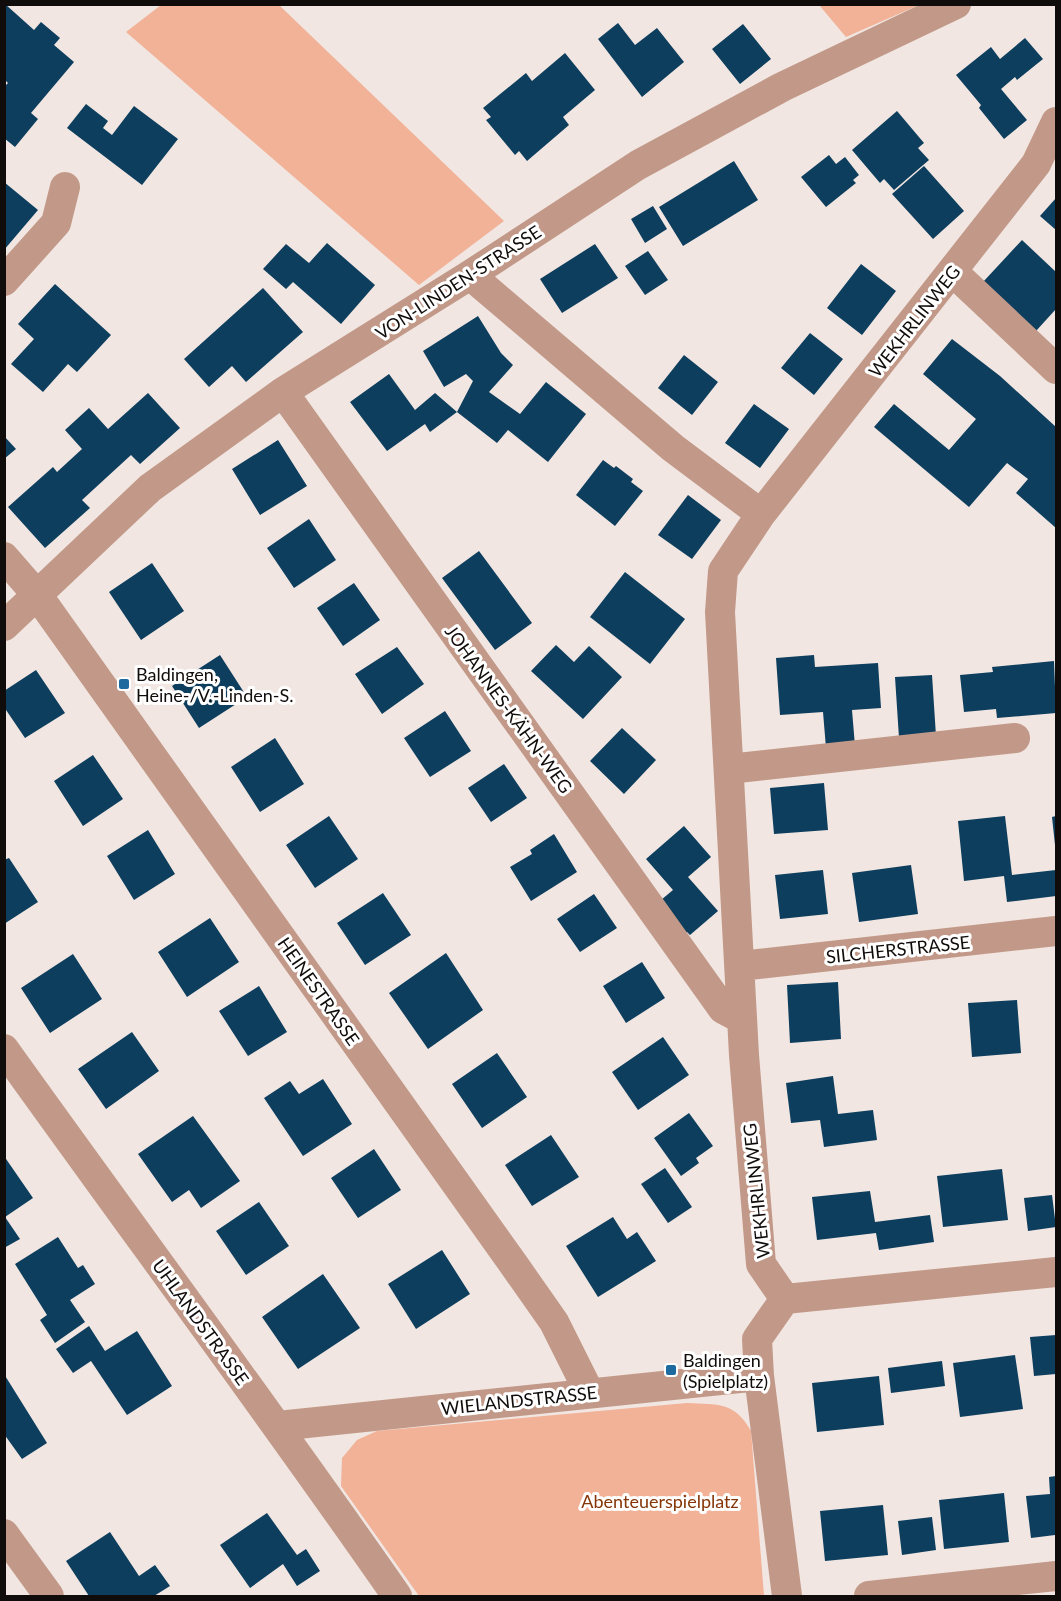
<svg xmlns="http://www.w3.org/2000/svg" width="1061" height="1601" font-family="Lato,sans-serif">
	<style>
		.green { fill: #f1b297 }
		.building { fill: #0d3e5d }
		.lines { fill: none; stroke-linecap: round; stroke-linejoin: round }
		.minor { stroke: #c29988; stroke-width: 30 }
		.poi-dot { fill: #1d6b9e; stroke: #fff; stroke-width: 2 }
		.labels { text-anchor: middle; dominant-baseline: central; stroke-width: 6; stroke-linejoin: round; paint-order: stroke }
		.street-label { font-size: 18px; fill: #100c0b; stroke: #fff }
		.poi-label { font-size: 18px; fill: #100c0b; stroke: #fff; text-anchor: start }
		.park-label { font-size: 18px; fill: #853506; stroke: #fff }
	</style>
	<rect width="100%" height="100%" fill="#f1e6e2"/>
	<path class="green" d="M161 5H279L504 221 419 285 126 32Z
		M819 5H919L846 37Z
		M687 1403C718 1405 734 1401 751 1431L764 1596H419L341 1486 342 1458 357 1440 377 1431Z"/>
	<path class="building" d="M5 4 34 30 41 22 60 38 54 45 74 62 31 113 38 119 15 147 4 138V87L8 83 5 80Z
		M618 23 635 45 657 28 684 62 642 97 598 39Z
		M743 24 771 59 740 84 712 49Z
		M1025 38 1043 59 1017 80 1015 77 1001 89 1027 120 1004 139 979 108 981 105 956 75 991 47 1000 59Z
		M565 53 595 90 563 117 569 125 527 161 519 151 515 155 486 120 491 117 483 108 526 73 532 81Z
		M86 104 108 121 103 128 112 135 134 106 178 139 142 185 67 128Z
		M897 111 924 143 918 148 929 160 894 190 884 179 880 183 852 150Z
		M829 155 836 164 845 157 859 175 853 180 856 183 826 207 801 177Z
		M734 161 758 200 683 246 659 207Z
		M924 166 964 211 933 239 892 194Z
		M4 182 38 210 4 250Z
		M1056 198V230L1040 216Z
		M653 206 667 229 645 243 631 219Z
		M1022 240 1056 272V309L1036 331 983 282Z
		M327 243 375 285 341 324 293 282 286 289 263 269 286 244 309 263Z
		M595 244 618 278 562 313 540 279Z
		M648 251 668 280 645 295 625 266Z
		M861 264 896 291 862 335 827 308Z
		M55 284 111 335 77 372 68 364 43 392 11 364 34 339 18 324Z
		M263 288 303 332 246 382 232 366 209 387 184 359Z
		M478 316 501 353 513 365 489 392 520 414 546 382 586 414 548 462 508 430 497 443 457 412 430 432 425 424 387 451 350 402 389 374 415 410 435 393 457 412 473 381 466 374 444 387 423 351Z
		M810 333 843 359 814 395 781 368Z
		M952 339 1000 376 1056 427V528L1016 493 1028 479 1007 463 969 507 874 427 894 404 949 450 976 419 923 374Z
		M684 355 718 382 692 415 658 388Z
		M148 393 180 428 140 464 131 455 82 500 90 508 45 548 8 507 53 467 57 472 82 449 65 430 89 408 108 429Z
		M754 404 789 429 760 468 725 443Z
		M4 436 16 449 4 459Z
		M278 440 307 486 260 515 232 469Z
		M603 460 614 468 616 466 633 479 631 482 643 491 615 526 576 495Z
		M688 495 721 520 692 559 658 535Z
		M309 519 336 560 294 588 267 548Z
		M479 551 532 623 495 650 442 578Z
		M152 563 184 611 141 640 109 592Z
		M625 572 685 619 650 664 590 617Z
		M354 583 380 620 343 646 317 608Z
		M556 645 574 662 589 646 622 677 583 719 531 671Z
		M397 647 424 684 382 714 355 674Z
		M220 655 247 697 199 728 172 686Z
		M814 655 815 667 878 663 881 708 852 710 855 746 826 748 823 712 780 715 776 658Z
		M1054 661 1056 713 997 718 996 709 964 712 960 675 993 672 992 667Z
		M36 670 65 713 25 738 4 707V691Z
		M932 675 936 736 899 738 895 677Z
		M445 711 471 751 430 777 404 738Z
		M622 728 656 760 624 794 590 761Z
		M275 738 304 784 260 812 231 767Z
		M93 755 123 799 83 826 54 781Z
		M504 764 527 798 491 822 468 788Z
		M824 783 828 830 774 834 770 788Z
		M329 816 358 859 315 888 286 845Z
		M1005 816 1012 875 1056 870V896L1007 902 1004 876 964 881 958 821Z
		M1056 816V845H1055L1052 817Z
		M684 826 711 857 688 877 718 911 690 935 687 932 682 936 661 900 673 890 646 859Z
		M148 830 175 874 134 900 107 856Z
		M554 834 577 872 531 901 510 867 532 854 530 850Z
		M9 858 38 902 4 924V860Z
		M911 865 918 914 859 922 852 873Z
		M823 870 828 914 780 919 775 875Z
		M383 893 411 935 365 965 337 923Z
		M594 894 617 928 580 952 557 919Z
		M210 918 239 962 187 997 158 952Z
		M446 953 483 1010 428 1049 389 993Z
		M73 954 102 999 50 1033 21 988Z
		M642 962 665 998 626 1023 603 986Z
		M838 982 841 1039 790 1043 787 985Z
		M259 986 287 1032 248 1056 219 1011Z
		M1017 1000 1021 1053 972 1057 968 1003Z
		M132 1032 159 1071 106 1109 78 1069Z
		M663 1037 689 1075 638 1110 612 1072Z
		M497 1053 527 1097 482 1128 452 1084Z
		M833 1076 838 1114 873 1110 877 1140 824 1147 820 1120 791 1123 786 1083Z
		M323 1079 352 1124 303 1156 264 1098 290 1081 299 1094Z
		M689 1113 713 1146 696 1158 699 1163 681 1176 654 1138Z
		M193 1116 240 1181 201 1208 189 1190 172 1202 138 1154Z
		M551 1135 579 1177 532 1206 505 1165Z
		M374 1149 401 1190 358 1218 331 1178Z
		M4 1156 33 1198 5 1217 20 1239 4 1248Z
		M665 1168 692 1207 668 1223 641 1184Z
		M1002 1169 1008 1220 943 1227 937 1176Z
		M870 1191 875 1222 930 1215 934 1242 879 1250 876 1233 817 1240 812 1197Z
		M1052 1195 1056 1227 1028 1231 1024 1198Z
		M259 1202 289 1246 246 1275 216 1231Z
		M613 1217 627 1239 637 1232 656 1261 598 1297 566 1246Z
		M58 1237 78 1268 83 1265 95 1284 70 1300 85 1322 55 1343 40 1320 47 1315 15 1264Z
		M442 1250 470 1294 416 1329 388 1284Z
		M323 1274 360 1328 298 1369 262 1317Z
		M89 1326 105 1351 137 1331 172 1386 127 1415 91 1361 73 1373 56 1349Z
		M1056 1335V1374L1034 1376 1030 1337Z
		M1015 1355 1023 1409 960 1417 953 1363Z
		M942 1361 945 1386 891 1393 888 1368Z
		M4 1374 47 1443 22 1459 4 1434Z
		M879 1376 884 1425 817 1432 812 1383Z
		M1056 1476V1533L1055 1535 1031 1538 1026 1496 1050 1494 1049 1477Z
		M1004 1493 1009 1542 944 1549 939 1500Z
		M883 1505 888 1555 825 1561 820 1511Z
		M267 1513 297 1555 306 1549 320 1571 297 1586 283 1564 250 1588 220 1545Z
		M932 1517 936 1550 902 1555 898 1521Z
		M110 1532 139 1576 155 1565 170 1586 154 1596H89L66 1561Z"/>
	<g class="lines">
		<path class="minor" d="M953 272 1056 369
			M470 275 673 448 761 514
			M4 281 56 223 65 187
			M283 392 723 1009 742 1019
			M4 557 38 596 514 1265 554 1322 589 1392
			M4 626 150 488 283 392 470 275 638 165 782 87 956 4
			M729 769 1015 738
			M740 966 1056 931
			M4 1049C135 1232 269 1412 397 1596
			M785 1299 1056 1272
			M278 1426 759 1376
			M4 1534 49 1596
			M787 1596 759 1376 757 1339 785 1299 761 1264 744 1055 720 612 723 571 761 514 1036 164 1056 122
			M869 1596 1056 1576"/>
	</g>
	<g class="poi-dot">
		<rect x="118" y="678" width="12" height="12" rx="3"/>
		<rect x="665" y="1364" width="12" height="12" rx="3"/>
	</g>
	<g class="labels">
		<g class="street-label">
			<text transform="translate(458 282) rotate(-33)">VON-LINDEN-STRASSE</text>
			<text transform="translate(914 321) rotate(-52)">WEKHRLINWEG</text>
			<text transform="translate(509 709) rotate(54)">JOHANNES-KÄHN-WEG</text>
			<text transform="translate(898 949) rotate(-6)">SILCHERSTRASSE</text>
			<text transform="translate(319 991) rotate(55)">HEINESTRASSE</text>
			<text transform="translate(756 1191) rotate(-96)">WEKHRLINWEG</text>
			<text transform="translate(201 1322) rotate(54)">UHLANDSTRASSE</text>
			<text transform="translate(519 1400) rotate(-6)">WIELANDSTRASSE</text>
		</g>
		<g class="poi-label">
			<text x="136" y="674">Baldingen,<tspan x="136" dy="21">Heine-/V.-Linden-S.</tspan></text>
			<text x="683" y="1360">Baldingen<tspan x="683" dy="21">(Spielplatz)</tspan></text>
		</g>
		<g class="park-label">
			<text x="660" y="1501">Abenteuerspielplatz</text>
		</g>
	</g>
	<rect width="1061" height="1601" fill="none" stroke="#100c0b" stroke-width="12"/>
</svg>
